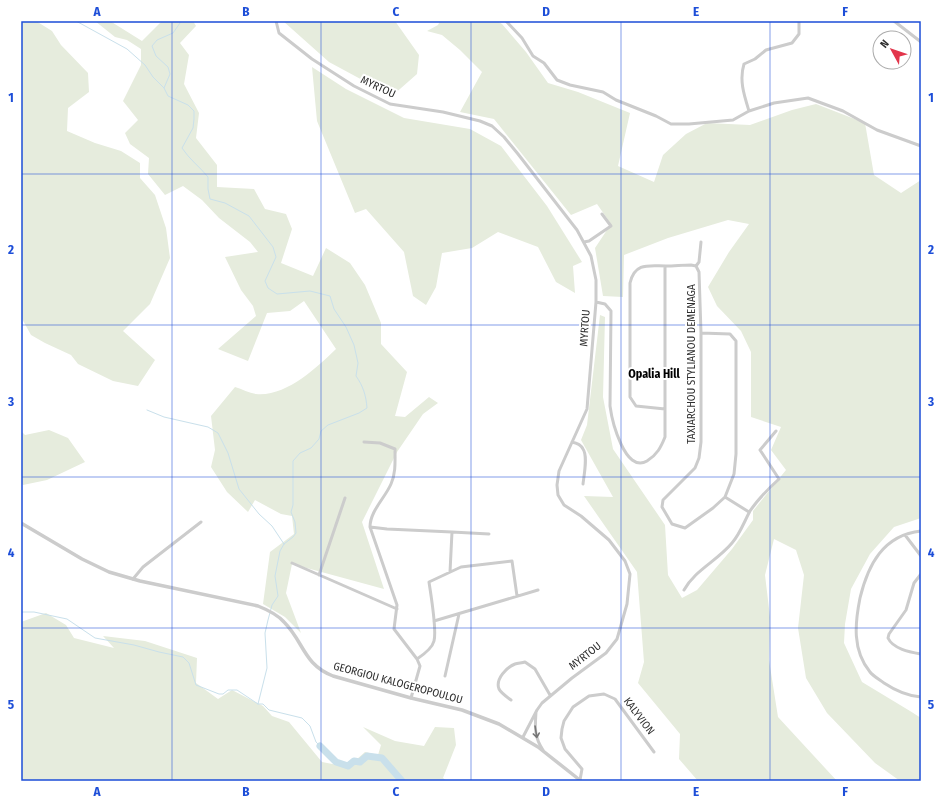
<svg xmlns="http://www.w3.org/2000/svg" width="942" height="802" font-family="'Fira Sans Condensed',sans-serif">
	<style>
		.green { fill: #e6ecdd }
		.lines { fill: none; stroke-linecap: round; stroke-linejoin: round }
		.stream { stroke: #c9e0eb; stroke-width: 1 }
		.river { stroke: #c9e0eb; stroke-width: 7 }
		.minor { stroke: #ccc; stroke-width: 3 }
		.tertiary { stroke: #ccc; stroke-width: 3.5 }
		.oneway { stroke: #767676 }
		.grid { fill: none; stroke: #1d4ed8; stroke-width: 1; stroke-opacity: 0.55 }
		.labels { text-anchor: middle; dominant-baseline: central; stroke-width: 4; stroke-linejoin: round; paint-order: stroke }
		.street-label { font-size: 11px; fill: #2f2f2f; stroke: #fff }
		.neighbourhood-label { font-size: 12px; font-weight: bold; fill: #000; stroke: #fff }
		.neatline { fill: none; stroke: #1d4ed8; stroke-width: 1.5 }
		.grid-label { font-size: 13px; text-anchor: middle; font-weight: bold; fill: #1d4ed8 }
	</style>
	<rect width="100%" height="100%" fill="#fff"/>
	<path class="green" d="M21 21H36L52 31 61 45 88 73 89 92 68 108 67 131 95 143 121 151 140 163V178L155 195 166 228 170 258 150 304 123 331 155 360 138 386 113 381 78 364 71 355 45 343 31 335 21 317Z
		M95 21H110L142 41 162 21H193L196 26 180 43 189 55 184 84 199 113 196 138 217 165V187L254 189 265 209 286 214 292 229 281 263 313 276 326 248 350 263 365 285 381 323V344L407 372 395 416 405 417 429 397 438 403 423 414 397 452 362 522 384 589 292 564 286 593 301 633 285 617 263 604 270 552 294 534 292 516 281 514 255 500 248 512 227 492 211 467 215 450 211 416 235 387C242 389 249 393 256 394 286 397 316 368 336 349L304 301 290 311 267 313 248 361 218 349 256 316 253 306 241 290 225 257 258 252 250 242 219 218 202 200 183 186 165 195 148 174 149 158 130 144 125 133 138 120 123 101 141 65V49L127 40 115 37Z
		M283 21H395L419 55 417 74 392 96 329 62Z
		M440 21H497L502 24 526 52 548 83 578 92 630 113 618 166 654 182 663 155 686 134 707 123 750 125 792 110 816 104 865 123 874 175 901 193 921 180V518L894 527 870 554 851 589 845 624 844 643 862 682 910 711 921 718V781H900L875 763 827 713 806 678 798 628 804 575 796 550 774 539 765 575 770 617 769 660 778 717 837 781H698L679 759 680 734 638 683 644 662 637 572 584 496 613 497 581 440 587 425 600 315 605 317 603 397 613 449 665 525 668 575 682 598 697 590 732 549 753 520V511L786 470 771 450 781 427 751 417V352L741 331 717 306 708 287 729 252 749 224 728 220 668 238 624 255 623 297 603 296 595 248 611 224 597 204 571 215 494 119 460 112 482 72 460 50 442 35 427 31 438 25Z
		M312 67 346 89 404 118 470 129 501 146 547 206 582 262 573 266 575 293 556 282 538 247 498 232 472 248 442 253 436 287 426 305 413 296 404 252 366 209 355 213 317 121Z
		M49 430 68 438 85 462 47 480 23 485 21 483V431L25 435Z
		M46 613 66 625 74 638 114 648 103 636 145 641 197 658 196 683 218 699 232 690 263 706 272 716 289 722 322 762 348 767 365 752 378 755 381 745 363 727 395 741 424 746 435 727 454 728 456 745 443 778 447 781H21V622Z"/>
	<g class="lines">
		<path class="stream" d="M76 21 127 49 145 65 153 77 164 88
			M180 21V23L173 33 157 40 152 46 156 56 168 67 170 74 164 88 168 96 188 105 194 111V119L193 128 182 148C189 159 200 167 208 177V189L210 199 225 203 249 216 273 247 276 257 265 281 268 288 277 294 310 291 330 296 334 309 346 327 354 345 358 363 356 376C363 386 366 395 367 408L359 413 328 425 321 431 319 439 311 448 300 453 293 461V505L291 512 295 522 296 533 293 537 284 544 280 551 275 576 278 596 272 605 268 620 265 633 267 668 258 704
			M147 410 164 417 208 427 218 433 228 453 239 489 259 514 272 526 284 544
			M21 612H34L67 619 95 638 134 645 159 652 183 657 189 663 196 685 219 694H223L228 690H237L258 704H263L269 710 302 718 310 726 316 742 320 746"/>
		<path class="river" d="M320 746 336 762 348 766 354 761 360 762 367 756 382 758 402 781"/>
		<path class="minor" d="M276 21 279 33 312 59 354 86 390 104 443 112 480 121 492 126 504 137 518 154 577 230 591 256 596 280V302L587 409 559 471 557 485 558 495 564 505 581 516 609 540 625 561 630 574 627 604 617 639 606 653 572 678 542 703 537 710 523 737
			M506 21 522 38 533 56 544 63 557 80 570 85 603 92 616 100 656 116 671 124H689L733 120 749 111 774 103 808 98 843 111 877 130 921 146
			M894 21 921 42
			M749 111C744 95 739 80 744 64L755 59 766 50 792 43 799 34V21
			M584 242 589 241 611 226 602 214
			M696 266 699 262 701 242
			M596 302 605 304 611 311 610 406C612 421 625 474 647 461 657 455 661 447 665 437V266
			M665 409 636 406 630 397V283C635 262 649 266 666 266 674 266 683 265 691 265L696 266 699 272 701 333V442L699 458 695 468 663 500 662 507 672 524 685 528 713 508 725 497 734 474 736 454V341L730 334 701 333
			M364 442 380 443 395 449C395 461 396 473 391 484 385 498 370 511 370 527L397 605 394 629 417 659 420 666 411 698
			M572 442C577 443 581 445 583 449 588 456 584 475 583 484
			M725 497 749 512
			M370 527 387 529 452 532
			M921 531C883 535 868 565 860 598 855 623 852 650 870 672 873 676 880 680 884 683 896 691 907 696 921 697
			M905 535 921 556
			M292 563 397 609
			M450 572 452 532 489 534
			M921 574 914 583 906 610 889 634 888 638C893 649 910 652 921 654
			M319 575 345 498
			M133 579 143 567 201 522
			M684 590C695 570 717 561 732 543 740 534 744 522 750 511 758 499 768 489 779 479L760 450 776 431
			M434 621 538 590
			M417 659C423 655 432 649 434 641 437 630 431 596 429 582L461 567 512 561 517 596
			M445 676 459 614
			M511 700C507 697 501 693 499 689 495 679 507 667 515 664 518 663 522 663 525 662L535 669 550 695
			M536 712C535 727 534 737 543 750
			M580 780 582 769 565 749 561 738 562 729 564 721 573 707 589 696 604 694 615 699 654 752"/>
		<path class="tertiary" d="M21 523 82 559 109 572 140 581 258 606C268 610 277 614 284 622 304 642 303 664 333 676L411 698 462 710 499 724 538 747 581 781"/>
	</g>
	<defs><path id="oneway-shaft" d="M-6 0H5M1.5-3L5.5 0L1.5 3" fill="none" stroke-width="1.6" stroke-linecap="round" stroke-linejoin="round"/></defs>
	<use class="oneway" href="#oneway-shaft" transform="translate(536 732) rotate(81)"/>
	<path class="grid" d="M172 21V781M321 21V781M471 21V781M621 21V781M770 21V781M21 174H921M21 325H921M21 477H921M21 628H921"/>
	<g class="labels">
		<g class="street-label">
			<text transform="translate(378 87) rotate(25)">MYRTOU</text>
			<text transform="translate(585 328) rotate(-86)">MYRTOU</text>
			<text transform="translate(691 364) rotate(-90)">TAXIARCHOU STYLIANOU DEMENAGA</text>
			<text transform="translate(585 656) rotate(-38)">MYRTOU</text>
			<text transform="translate(398 683) rotate(15)">GEORGIOU KALOGEROPOULOU</text>
			<text transform="translate(639 716) rotate(53)">KALYVION</text>
		</g>
		<g class="neighbourhood-label">
			<text x="654" y="374">Opalia Hill</text>
		</g>
	</g>
	<rect width="942" height="802" fill="none" stroke="#ffffff" stroke-width="44"/>
	<g transform="translate(892 50) rotate(310)"><circle r="19" fill="#ffffff" stroke="#acacac"/>
	<path d="M0-3L7 15L0 10L-7 15Z" fill="#e2354b"/>
	<text y="-6" font-size="11" font-weight="bold" text-anchor="middle" fill="#2f2f2f">N</text>
	</g>
	<rect x="22" y="22" width="898" height="758" class="neatline"/>
	<g class="grid-label">
		<text x="97" y="16">A</text>
		<text x="246" y="16">B</text>
		<text x="396" y="16">C</text>
		<text x="546" y="16">D</text>
		<text x="696" y="16">E</text>
		<text x="845" y="16">F</text>
		<text x="11" y="102">1</text>
		<text x="931" y="102">1</text>
		<text x="11" y="254">2</text>
		<text x="931" y="254">2</text>
		<text x="11" y="406">3</text>
		<text x="931" y="406">3</text>
		<text x="11" y="557">4</text>
		<text x="931" y="557">4</text>
		<text x="11" y="709">5</text>
		<text x="931" y="709">5</text>
		<text x="97" y="796">A</text>
		<text x="246" y="796">B</text>
		<text x="396" y="796">C</text>
		<text x="546" y="796">D</text>
		<text x="696" y="796">E</text>
		<text x="845" y="796">F</text>
	</g>
</svg>
